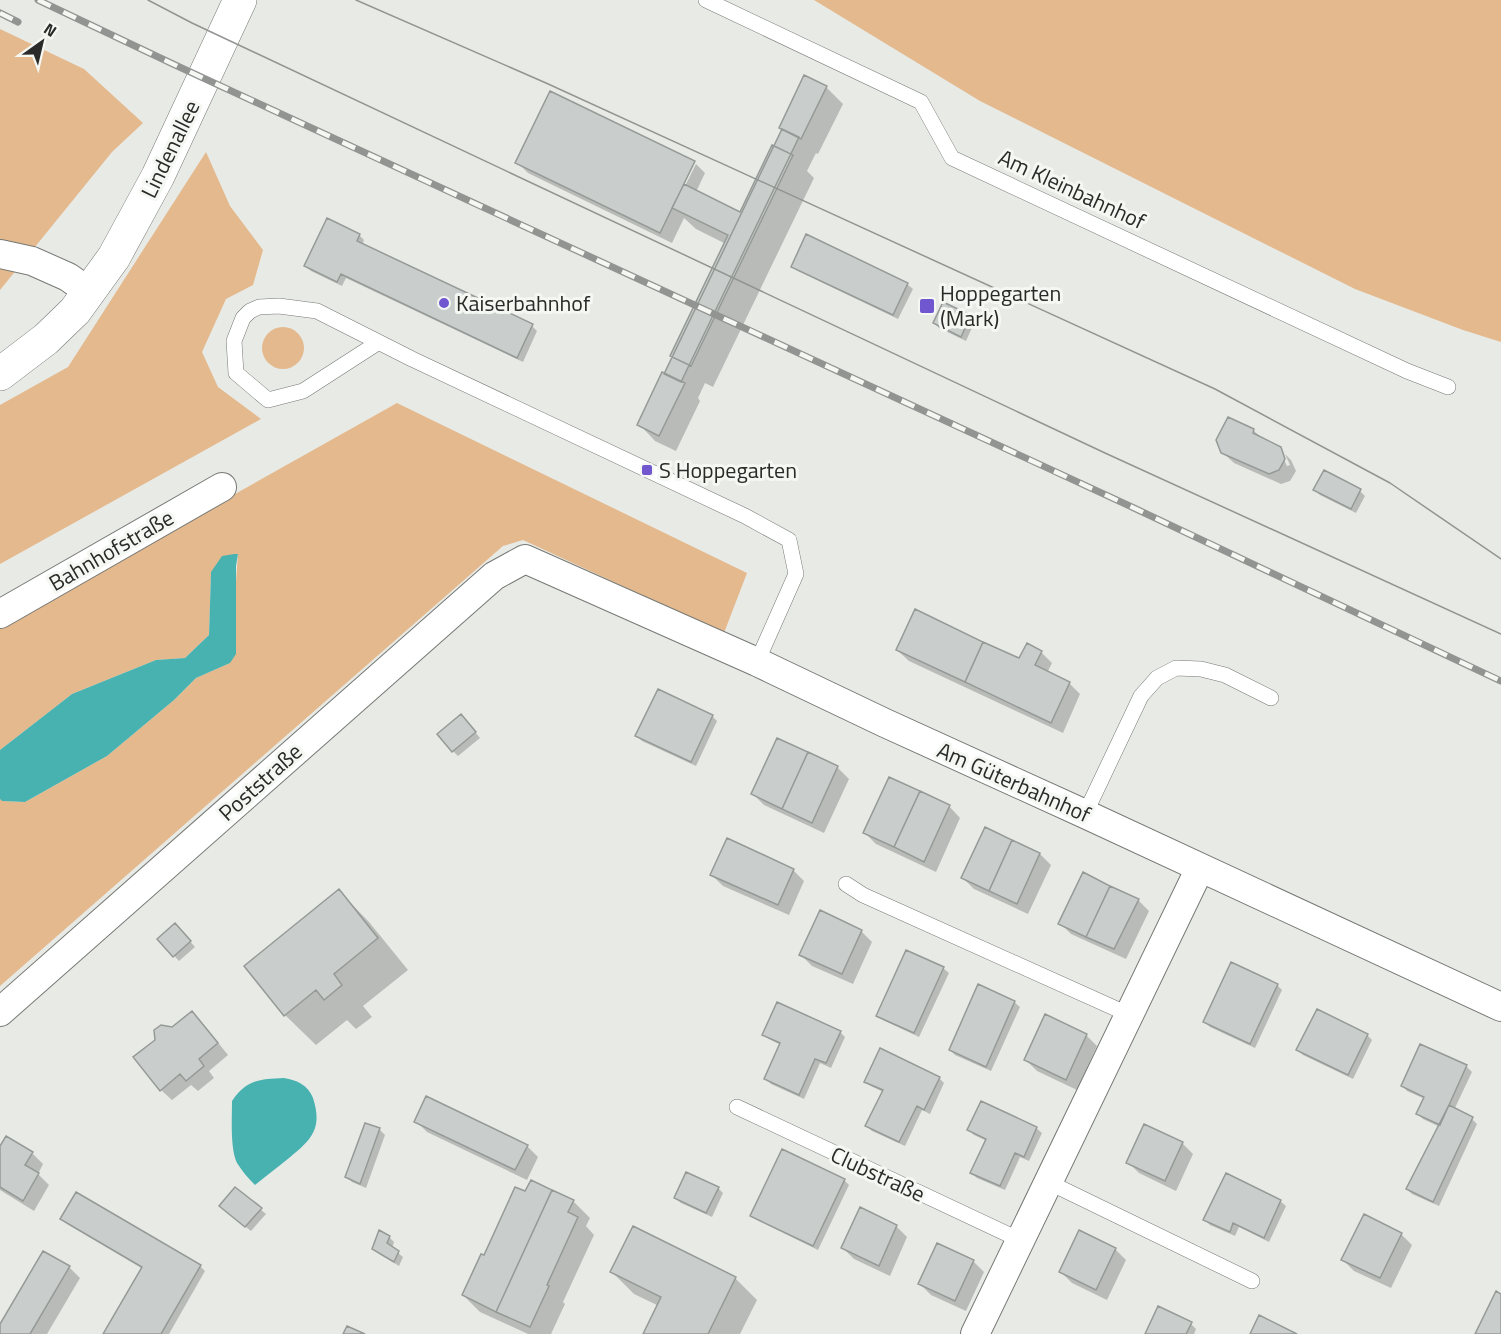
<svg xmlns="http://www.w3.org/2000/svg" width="1501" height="1334" font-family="'Titillium Web',sans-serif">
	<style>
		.green { fill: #e4b98d }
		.water { fill: #48b2b0 }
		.shadow { fill: #0003 }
		.building { fill: #c9cecc; stroke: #959a97; stroke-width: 1.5 }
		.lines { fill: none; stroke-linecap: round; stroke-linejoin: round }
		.service-casing { stroke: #777975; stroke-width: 16 }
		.minor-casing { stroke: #777975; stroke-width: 30 }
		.tertiary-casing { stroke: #777975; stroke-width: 34 }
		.service { stroke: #fff; stroke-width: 15 }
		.minor { stroke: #fff; stroke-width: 28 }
		.tertiary { stroke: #fff; stroke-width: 33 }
		.tram { stroke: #929491; stroke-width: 1.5 }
		.rail-casing { stroke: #929491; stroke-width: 7 }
		.rail { stroke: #f5f7f3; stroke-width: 4.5; stroke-dasharray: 14; stroke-linecap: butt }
		.poi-dot { fill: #7057d0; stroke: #f5f7f3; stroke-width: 2 }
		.labels { text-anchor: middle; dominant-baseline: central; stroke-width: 6; stroke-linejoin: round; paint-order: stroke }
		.street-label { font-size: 22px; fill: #2a2b29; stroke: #f5f7f3 }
		.poi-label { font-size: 22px; fill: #2a2b29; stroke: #f5f7f3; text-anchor: start }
	</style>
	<rect width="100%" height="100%" fill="#e8eae6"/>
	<path class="green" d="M814 0H1501V342L1463 330 1355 289 980 101Z
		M0 29 84 69 143 123 112 152 0 290Z
		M206 152 230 206 263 250 253 285 226 299 202 352 218 387 261 419 0 564V405L68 367Z
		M262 348a21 21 0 1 1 42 0a21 21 0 1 1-42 0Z
		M397 403 747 573 724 633 523 540 503 546 0 986V799L3 801 25 802 107 756 174 700 196 678 230 663 238 554 211 572 209 635 185 658 156 660 72 694 0 750V626Z"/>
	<path class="water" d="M234 554H238L236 566V654L230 663 196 678 174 700 107 756 25 802 2 801 0 799V750L72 694 156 660 185 658 209 635 211 572 222 556Z
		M284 1078C297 1080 308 1085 313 1098 323 1129 311 1140 289 1158 278 1167 266 1176 255 1185 248 1178 242 1171 237 1163 230 1149 232 1118 232 1101 246 1080 259 1079 284 1078Z"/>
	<path class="shadow" d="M826 87 843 104 818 154 816 153 807 171 814 178 713 387 705 383 698 398 700 401 676 451 655 441 639 424 665 375 726 244 696 229 684 218 672 243 528 173 517 162 681 186H685L696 164 705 173 696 192 741 214Z
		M359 235 364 240 362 246 532 326 537 331 523 362 346 278 342 286 311 271 306 266Z
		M792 266 907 284 913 289 898 319 798 271Z
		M970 316 975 321 966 341 939 328 934 323Z
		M1253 430 1264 440 1280 449 1284 453H1281L1287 466 1290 465 1285 454 1291 460 1296 471 1290 481 1281 484 1234 463 1222 452Z
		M1315 490 1360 491 1365 496 1356 513 1320 495Z
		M897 650 1020 660 1041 652 1052 663 1047 673 1069 683 1080 694 1063 733 909 661Z
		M712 716 717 721 696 766 642 741 637 736Z
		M466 721 480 738 458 756 453 751Z
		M778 740 838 768 849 779 824 833 764 805 753 794Z
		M890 779 949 806 960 818 936 872 876 844 865 833Z
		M985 829 1040 854 1051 865 1028 914 974 889 963 878Z
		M793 870 804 881 789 915 723 886 712 875Z
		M339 891 369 922 408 970 363 1006 372 1017 356 1029 347 1020 316 1045 285 1015Z
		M1138 900 1149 911 1126 959 1071 934 1060 923Z
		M180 930 195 947 179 961 159 939Z
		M861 931 872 942 853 984 812 966 801 955Z
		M907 952 943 968 949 973 919 1037 883 1020 878 1015Z
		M1277 985 1282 990 1255 1048 1210 1027 1205 1022Z
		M1014 1002 1020 1007 991 1071 955 1055 950 1050Z
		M192 1013 203 1024 228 1055 209 1071 214 1078 198 1091 191 1085 172 1100 161 1090 156 1041Z
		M840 1032 845 1037 831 1068 820 1063 804 1099 771 1084 766 1079 781 1045 769 1039 764 1034Z
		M1086 1035 1097 1046 1077 1090 1037 1071 1026 1060Z
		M1367 1035 1372 1040 1353 1079 1303 1055 1298 1050Z
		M1421 1046 1466 1066 1472 1072 1454 1110 1472 1119 1477 1124 1439 1206 1412 1194 1407 1189 1440 1127 1423 1119 1418 1114 1425 1099 1407 1091 1402 1085Z
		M939 1078 944 1083 930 1114 922 1110 905 1146 872 1131 867 1126 883 1092 871 1086 866 1081Z
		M416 1121 527 1146 538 1157 527 1180 427 1132Z
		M366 1125 380 1130 385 1135 366 1188 352 1182 347 1177Z
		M1036 1128 1042 1133 1029 1161 1020 1157 1005 1190 977 1178 971 1173 987 1141 974 1135 969 1130Z
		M7 1138 32 1153 43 1164 38 1174 49 1185 34 1211 0 1190V1149Z
		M1182 1143 1193 1154 1176 1191 1139 1173 1128 1162Z
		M844 1180 849 1185 818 1250 757 1220 752 1215Z
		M718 1188 723 1193 712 1217 681 1203 675 1198Z
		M526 1193 573 1201 590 1218 586 1226 594 1235 563 1302 565 1304 551 1334H528L480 1312 463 1295 484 1257Z
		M1280 1201 1286 1206 1269 1242 1239 1227 1235 1236 1210 1225 1205 1220Z
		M260 1209 266 1214 251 1231 226 1211Z
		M62 1218 200 1266 205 1271 169 1334H105L143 1269 67 1224Z
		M896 1226 907 1237 890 1276 854 1259 843 1248Z
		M1401 1234 1412 1245 1391 1288 1354 1271 1343 1260Z
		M389 1237 394 1242 392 1248 403 1257 399 1266 379 1254 373 1249Z
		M1115 1249 1126 1260 1107 1300 1072 1283 1061 1272Z
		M973 1261 984 1272 966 1311 931 1295 920 1284Z
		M69 1267 80 1278 47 1334H0V1327Z
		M612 1272 735 1278 757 1300 740 1334H645L659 1306 634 1294Z
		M1191 1324 1196 1329 1194 1334H1146Z"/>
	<path class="building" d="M804 75 827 86 801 139 779 128Z
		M550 91 695 161 660 233 515 163Z
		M782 129 799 137 681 382 664 374Z
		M772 145 793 155 691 366 670 356 728 235 672 208 684 184 740 212Z
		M327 218 360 234 357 241 533 324 517 358 341 274 337 282 304 266Z
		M806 234 908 283 893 315 791 267Z
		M943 302 971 315 961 337 933 323Z
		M662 372 685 383 659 436 637 425Z
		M1228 417 1254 429 1253 433 1281 447 1285 459 1279 470 1269 474 1221 453 1216 440Z
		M1324 470 1361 489 1351 509 1313 490Z
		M915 609 983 642 965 682 896 650Z
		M983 642 1019 658 1027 643 1042 651 1035 665 1070 682 1051 723 965 682Z
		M658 689 713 715 691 762 635 736Z
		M461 714 476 732 452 752 437 734Z
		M777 738 808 752 782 809 751 794Z
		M808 752 838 766 812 823 782 809Z
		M889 777 920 791 894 847 863 833Z
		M920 791 950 805 924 862 894 847Z
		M985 827 1012 840 989 891 961 878Z
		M727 838 794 869 778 905 710 875Z
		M1012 840 1040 853 1017 904 989 891Z
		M1083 872 1110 886 1086 937 1058 924Z
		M1110 886 1139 899 1114 949 1086 937Z
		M339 889 378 938 334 974 342 985 324 1000 316 990 284 1016 244 966Z
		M820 910 862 930 842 974 799 955Z
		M175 923 191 941 173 957 157 939Z
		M906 950 944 967 914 1033 876 1016Z
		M1231 962 1278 984 1250 1044 1203 1022Z
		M978 984 1015 1001 986 1067 949 1050Z
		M777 1002 841 1031 826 1063 815 1059 799 1095 764 1079 780 1043 762 1035Z
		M1317 1009 1368 1034 1348 1075 1296 1050Z
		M192 1011 218 1043 199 1059 204 1066 186 1081 180 1074 160 1091 133 1057 155 1040 154 1030 161 1025 172 1027Z
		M1045 1014 1087 1034 1066 1080 1024 1060Z
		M1420 1044 1467 1065 1440 1125 1416 1114 1424 1097 1401 1086Z
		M880 1048 940 1077 924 1110 917 1106 899 1142 865 1126 883 1090 864 1082Z
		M426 1096 528 1145 515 1170 414 1122Z
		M981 1101 1037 1127 1024 1157 1015 1153 1000 1186 970 1173 986 1139 967 1130Z
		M1449 1105 1473 1117 1433 1202 1406 1189Z
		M365 1123 380 1128 360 1184 345 1177Z
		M1144 1124 1183 1142 1165 1181 1126 1163Z
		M6 1136 33 1152 25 1165 39 1173 23 1201 0 1187V1146Z
		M782 1149 845 1179 813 1246 750 1216Z
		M686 1172 719 1187 706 1213 674 1198Z
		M1226 1173 1281 1200 1264 1238 1233 1223 1230 1232 1203 1220Z
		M531 1180 552 1190 496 1312 462 1295 481 1254 484 1255 515 1187 525 1191Z
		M235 1187 262 1208 245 1227 219 1206Z
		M552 1190 574 1200 568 1212 578 1217 547 1285 549 1286 530 1327 496 1312Z
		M76 1192 201 1265 161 1334H103L142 1267 60 1219Z
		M860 1207 897 1225 879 1266 841 1248Z
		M1364 1214 1402 1233 1380 1278 1341 1260Z
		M633 1226 736 1277 708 1334H643L661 1297 610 1272Z
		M379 1230 390 1236 387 1243 399 1251 394 1262 372 1249Z
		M1079 1230 1116 1248 1096 1290 1059 1272Z
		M937 1243 974 1260 955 1301 918 1284Z
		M43 1251 70 1266 30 1334H0V1324Z
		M1496 1291 1501 1294V1334H1475Z
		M1158 1306 1192 1322 1186 1334H1145Z
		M1259 1315 1297 1334H1250Z
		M347 1326 365 1334H343Z"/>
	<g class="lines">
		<defs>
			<path id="service" d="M706 0 921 102 952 158 1407 371 1448 387
				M379 342 303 391 268 400 236 373 234 341 243 318 250 311 259 307 279 306 317 311 412 359 745 516 789 540 796 574 757 662
				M1085 814 1141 696 1157 678 1176 668 1201 669 1225 675 1271 698
				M846 884 863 895 1130 1015
				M737 1107 1020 1240
				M1048 1182 1252 1281"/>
			<path id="minor" d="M0 254 32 261 68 277 89 292
				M0 614 222 487
				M0 1012 494 576 525 559 757 662 885 723 1085 814 1501 1007
				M975 1334 1200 868"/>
			<path id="tertiary" d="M0 374 46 339 75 311 114 257 158 176 240 0"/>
		</defs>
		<use href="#service" class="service-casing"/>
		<use href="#minor" class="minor-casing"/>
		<use href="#tertiary" class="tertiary-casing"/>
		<use href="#service" class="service"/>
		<use href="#minor" class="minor"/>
		<use href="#tertiary" class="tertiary"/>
		<path class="tram" d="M148 0 192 23 1105 453 1501 634
			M356 0 546 83 1215 389 1390 483 1501 559"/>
		<defs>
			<path id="rail" d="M38 0 173 64 1134 508 1501 681
				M0 13 18 22"/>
		</defs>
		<use href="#rail" class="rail-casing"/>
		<use href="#rail" class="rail"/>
	</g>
	<g class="poi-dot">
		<circle cx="444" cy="303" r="6"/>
		<rect x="919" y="298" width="16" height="16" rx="3"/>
		<rect x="641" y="464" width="12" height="12" rx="3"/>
	</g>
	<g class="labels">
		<g class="street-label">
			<text transform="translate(170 149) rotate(-64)">Lindenallee</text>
			<text transform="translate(1072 189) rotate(25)">Am Kleinbahnhof</text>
			<text transform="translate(111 550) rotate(-30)">Bahnhofstraße</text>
			<text transform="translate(260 782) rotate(-42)">Poststraße</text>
			<text transform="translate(1014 782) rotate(24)">Am Güterbahnhof</text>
			<text transform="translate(878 1174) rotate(25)">Clubstraße</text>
		</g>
		<g class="poi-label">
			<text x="940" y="293">Hoppegarten<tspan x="940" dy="25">(Mark)</tspan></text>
			<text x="456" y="303">Kaiserbahnhof</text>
			<text x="659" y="470">S Hoppegarten</text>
		</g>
	</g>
	<g transform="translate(42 42) rotate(34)" stroke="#f5f7f3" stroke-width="4.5" paint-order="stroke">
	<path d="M0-4.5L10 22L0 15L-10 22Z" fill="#2a2b29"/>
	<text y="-9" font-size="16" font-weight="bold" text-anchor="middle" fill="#2a2b29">N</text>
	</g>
</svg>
